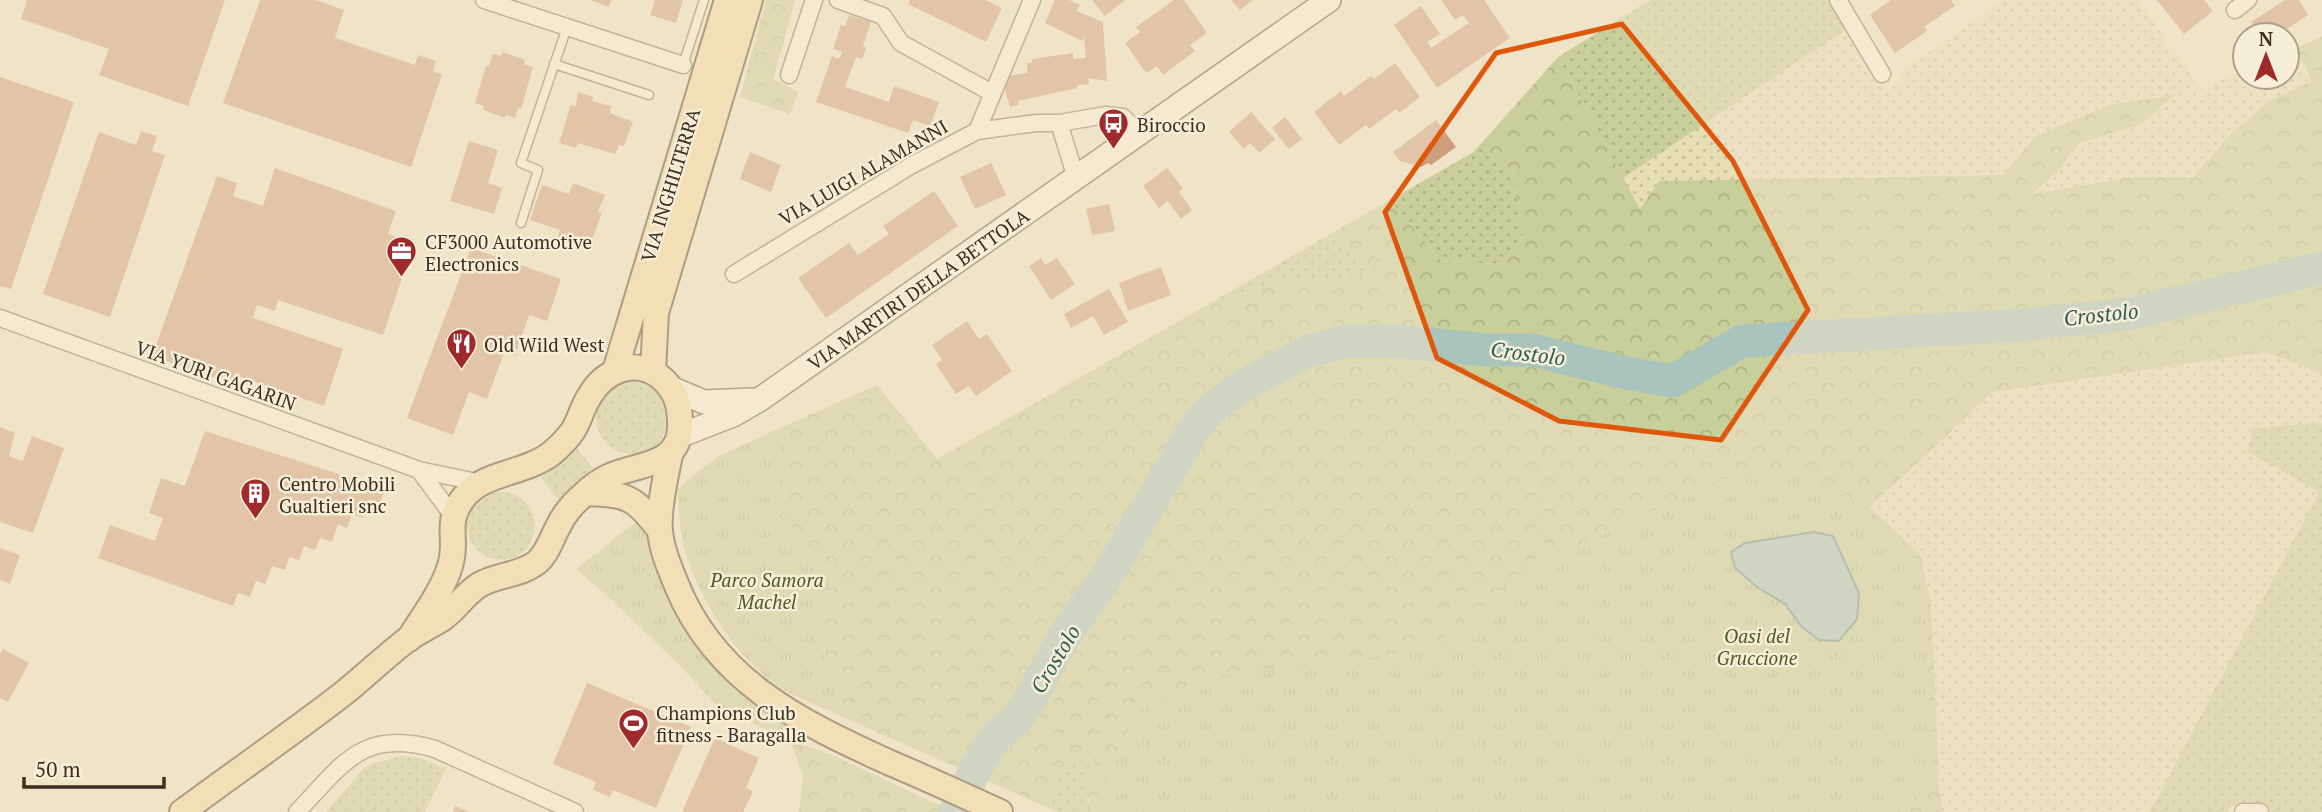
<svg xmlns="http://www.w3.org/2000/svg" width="2322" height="812" font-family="'PT Serif',serif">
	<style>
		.farmland { fill: url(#farmland-dots) }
		.grass { fill: url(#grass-dots) }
		.forest { fill: url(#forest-crowns) }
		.park { fill: url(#park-tufts) }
		.water { fill: #a9c4bc; stroke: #6f938a; stroke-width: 2 }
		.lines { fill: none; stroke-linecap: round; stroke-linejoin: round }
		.river { stroke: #a9c4bc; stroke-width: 33 }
		.building { fill: #cf9f7d }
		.service-casing { stroke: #8d765c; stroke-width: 11 }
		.minor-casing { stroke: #8d765c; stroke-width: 19 }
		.secondary-casing { stroke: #6f573f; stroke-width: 26 }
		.primary-casing { stroke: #5b4430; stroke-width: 28 }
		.service { stroke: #faf1dc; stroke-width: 8 }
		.minor { stroke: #faf1dc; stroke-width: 16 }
		.secondary { stroke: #faf1dc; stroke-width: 23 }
		.primary { stroke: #f3d9a0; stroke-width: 24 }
		.marked { fill: none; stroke: #df570d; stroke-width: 5; stroke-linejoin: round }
		.labels { text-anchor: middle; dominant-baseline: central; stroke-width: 5; stroke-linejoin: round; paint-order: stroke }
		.poi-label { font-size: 19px; fill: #3d2e20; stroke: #f7eed8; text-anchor: start }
		.street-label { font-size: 19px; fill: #3d2e20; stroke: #f7eed8 }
		.park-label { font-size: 19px; font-style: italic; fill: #4d5a26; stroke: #f7eed8 }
		.water-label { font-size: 21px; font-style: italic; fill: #2f5d5a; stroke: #f7eed8 }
	</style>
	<defs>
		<pattern id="farmland-dots" width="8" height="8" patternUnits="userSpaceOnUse" patternTransform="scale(1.75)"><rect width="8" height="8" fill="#e6deb5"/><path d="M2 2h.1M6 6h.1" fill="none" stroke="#c6bf9b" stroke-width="1.8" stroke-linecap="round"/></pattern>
		<pattern id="grass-dots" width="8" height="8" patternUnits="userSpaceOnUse" patternTransform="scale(1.75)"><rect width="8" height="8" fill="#c9cf9b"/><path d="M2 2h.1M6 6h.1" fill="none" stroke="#aeb285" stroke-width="1.8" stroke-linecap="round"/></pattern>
		<pattern id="forest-crowns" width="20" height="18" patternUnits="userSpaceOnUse" patternTransform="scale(1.75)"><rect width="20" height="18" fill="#c9cf9b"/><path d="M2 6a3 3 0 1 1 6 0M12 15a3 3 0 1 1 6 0" fill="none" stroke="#aeb285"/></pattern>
		<pattern id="park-tufts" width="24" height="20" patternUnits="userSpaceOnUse" patternTransform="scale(1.75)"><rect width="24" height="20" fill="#c9cf9b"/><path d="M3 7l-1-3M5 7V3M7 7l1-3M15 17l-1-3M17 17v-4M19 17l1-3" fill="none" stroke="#aeb285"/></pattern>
	</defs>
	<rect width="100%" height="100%" fill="#f0e4c8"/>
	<path class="farmland" d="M2003 0H2138L2201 89 2245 70V77H2287V52L2296 48 2312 81 2269 101 2229 136 2193 177H2130L2030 196 2057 172 2079 142 2140 125 2172 95 2035 137 2003 175 1873 176 1640 209 1623 178 1847 29 1888 90 1903 81 1899 73Z
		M2267 352 2322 374V423L2253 429 2248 452 2319 492 2150 812H1942L1939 782 1931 602 1920 555 1869 507 1933 449 1992 392Z"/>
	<path class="grass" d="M1650 0H1827L1847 29 1623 178 1558 57Z
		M1479 146 1513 171 1523 237 1501 264 1441 261 1390 200 1472 153Z
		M1332 233 1382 274 1276 282 1214 301Z
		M596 418a36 36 0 1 1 72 0a36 36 0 1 1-72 0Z
		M2322 423V812H2261L2265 803 2245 802 2230 807 2228 812H2150L2319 492 2248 452 2253 428Z
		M576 447 593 468 575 482 559 500 540 477 559 465Z
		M467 526a34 34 0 1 1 68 0a34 34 0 1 1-68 0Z
		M1100 749 1087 799 1096 812H1057L1044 806C1057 777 1070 762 1100 749Z
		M402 756 418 757 446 769 425 812H326L363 769 373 763Z"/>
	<path class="forest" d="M766 0H795L773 79 798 92 790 114 740 97Z
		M2322 37V374L2267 352 1992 392 1933 449 1869 507 1920 554 1931 602 1939 782 1942 812H1096C1078 786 1091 775 1099 750 1070 762 1057 777 1044 806L838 715C850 692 826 672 824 651 821 625 825 598 833 573L796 538 783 513 785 487 778 434 780 428 877 385 937 459 1214 301 1276 282 1381 274 1332 233 1390 200 1441 261 1501 264 1523 237 1513 171 1479 146 1558 57 1640 209 1659 181 2003 175 2035 137 2109 105 2174 95 2140 125 2079 143 2057 172 2031 195 2130 177H2193L2229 136 2269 101 2312 81 2296 48Z
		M791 741 830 754 954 812H799L803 777Z"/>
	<path class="park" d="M780 428 778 434 785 487 783 513 796 538 833 573C825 598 821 625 824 651 826 672 850 692 838 715 818 705 793 697 775 684 735 656 696 594 684 547 679 528 679 507 678 488L717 457Z
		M1772 467 1869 507 1913 555 1925 604 1932 782 1903 812H1105L1103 790 1135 712 1207 676 1274 671 1431 649 1518 574 1715 482Z
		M641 518C655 542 660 578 673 605 701 666 743 701 801 732L791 741 718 707 684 670 612 600 576 569Z"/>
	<path class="water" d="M1814 532 1833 536 1859 593 1857 619 1839 641 1819 640 1802 627 1785 604 1757 587 1735 568 1731 552 1745 543Z"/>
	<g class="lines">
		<path class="river" d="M955 812 974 772 992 741 1014 722 1028 703 1063 638 1110 571 1194 429 1210 410 1242 386 1309 351 1348 341H1393L1488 350H1532L1626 373 1673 381 1742 341 2020 325 2129 314 2322 268"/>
	</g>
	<path class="building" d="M27 0H225L188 106 99 75 109 49 21 19Z
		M260 0H316L344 10 335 38 415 65 418 55 436 61 433 71 442 74 411 167 223 103Z
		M590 0H611L609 7Z
		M655 0H683L676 23 650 15Z
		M910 0H985L1002 8 986 42 908 4Z
		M1055 0H1069L1080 5 1076 11 1103 22 1107 81 1088 78 1089 84 1077 85V88L1018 101 1019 105 1010 107 1005 90 1008 76 1027 73V63H1032V59L1073 53V59L1086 58 1084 36 1082 41 1045 23Z
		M1092 0H1125L1105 16Z
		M1174 0H1184L1207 33 1190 45 1195 51 1163 75 1157 66 1146 73 1125 43 1140 32 1136 27Z
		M1231 0H1253L1240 10Z
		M1441 0H1484L1510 38 1437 88 1394 25 1421 6 1440 34 1427 42 1431 48 1469 23 1463 15 1455 20Z
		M1891 0H1951L1955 6 1925 26 1927 31 1895 53 1870 15Z
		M2157 0H2204L2213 11 2184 34Z
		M2285 0H2299L2308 15 2278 35H2260L2251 22Z
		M849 15 871 22 863 46 866 48 862 59 856 57 845 87 889 102 894 86 939 102 930 126 913 120 908 133 816 102 832 56 839 59 842 52 833 49 841 25 845 26Z
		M503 52 525 60 524 64 533 67 521 109 518 108 515 118 506 115 505 118 483 110 484 106 475 103 486 66H489L493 54 501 56Z
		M1395 63 1420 97 1399 113 1396 109 1369 129 1366 125 1339 145 1314 112 1341 91 1344 96 1371 76 1374 79Z
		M0 77 74 102 11 289 0 286Z
		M578 92 593 97 592 101 611 106 610 113 633 122 624 146 619 145 615 154 578 143 576 148 559 143 571 105 576 106Z
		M1251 112 1275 139 1259 153 1250 143 1244 149 1229 132Z
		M1285 117 1302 139 1289 149 1272 128Z
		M1436 120 1456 147 1431 165 1428 163 1421 167 1400 161 1393 152Z
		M141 131 157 136 152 151 165 155 110 317 43 294 99 132 136 145Z
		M469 141 498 150 488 183 502 188 494 214 450 201Z
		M750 152 781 165 771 192 740 179Z
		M991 163 1006 195 975 209 960 177Z
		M275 168 396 211 388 234 414 243 383 335 278 300 275 311 257 305 253 318 343 349 324 406 235 375 233 384 152 356 217 176 237 183 233 196 263 206Z
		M1167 168 1183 188 1179 192 1192 210 1181 219 1168 201 1159 208 1143 186Z
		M573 183 605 195 598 212 602 213 588 251 557 240 560 230 530 220 542 185 569 194Z
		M934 191 958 226 826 318 798 278 849 243 858 255 889 234 883 226Z
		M1109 204 1115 231 1092 235 1086 209Z
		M471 248 561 279 547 321 529 315 515 355 505 350 487 399 469 392 453 435 407 418Z
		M1041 258 1045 265 1057 258 1075 284 1051 300 1029 266Z
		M1161 267 1171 295 1128 311 1119 283Z
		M1109 289 1128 322 1104 335 1093 316 1071 328 1064 314Z
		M967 321 979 339 987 334 1012 371 976 396 969 386 956 394 936 364 942 360 932 345Z
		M0 427 15 433 9 456 23 461 32 436 64 448 33 533 0 522Z
		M205 431 385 489 379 506 369 502 363 518 352 514 347 528 338 524 332 542 320 538 315 550 304 546 299 560 289 557 285 570 272 566 265 584 256 581 250 597 238 593 233 606 98 558 110 525 155 541 163 518 149 513 161 478 185 486Z
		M0 548 20 555 10 584 0 580Z
		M3 649 29 663 8 702 0 698V655Z
		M587 683 691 727 656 808 613 790 610 797 593 790 596 782 553 764Z
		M715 738 759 758 746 788 753 791 743 812H682Z
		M455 806 470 812H453Z"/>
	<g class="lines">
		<defs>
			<path id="service" d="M554 64 649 95
				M683 65 704 0
				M521 223 538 170 521 163 567 27"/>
			<path id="minor" d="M484 0 683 65
				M838 0 883 16 901 43 992 93
				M1838 0 1882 74
				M2235 10 2248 0
				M789 75 814 0
				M1059 123 1076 178
				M977 131 1032 0
				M734 274 912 165 977 131 1036 123H1059L1106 115 1123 117 1139 133
				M0 318 419 470 481 483
				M419 470 453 516
				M297 812C343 764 362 728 435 749L575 812
				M2243 812H2260"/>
			<path id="secondary" d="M673 389 704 402 753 400
				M679 436 733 415 759 400 1329 0"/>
			<path id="primary" d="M615 371 727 0
				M653 372 656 313 750 0
				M671 451C667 469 658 512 660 530 661 548 670 569 677 586 716 681 800 722 888 762 926 778 963 795 1000 812
				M585 493C628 495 632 495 659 529
				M182 812C236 772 291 734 344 693 366 675 386 656 408 639 419 631 431 626 442 619 456 609 465 594 479 585 497 574 519 576 536 563 547 555 552 537 559 525 564 514 574 503 583 495 590 488 601 480 610 476 635 464 677 467 680 430 681 408 677 390 659 376 633 357 603 372 589 397 582 408 579 422 572 432 567 439 559 447 552 453 525 474 484 472 464 497 443 524 459 538 450 566 442 592 423 616 409 639"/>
		</defs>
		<use href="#service" class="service-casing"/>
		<use href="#minor" class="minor-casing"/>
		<use href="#secondary" class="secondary-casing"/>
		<use href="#primary" class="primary-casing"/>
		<use href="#service" class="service"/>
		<use href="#minor" class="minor"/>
		<use href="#secondary" class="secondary"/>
		<use href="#primary" class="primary"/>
	</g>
	<path d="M0 0H2322V812H0ZM1622 24 1733 161 1808 310 1721 440 1559 421 1437 358 1385 212 1496 53Z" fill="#f0e4c8" fill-opacity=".55" fill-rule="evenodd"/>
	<path class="marked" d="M1622 24 1733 161 1808 310 1721 440 1559 421 1437 358 1385 212 1496 53Z"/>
	<defs>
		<symbol id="bus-pin" viewBox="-11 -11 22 30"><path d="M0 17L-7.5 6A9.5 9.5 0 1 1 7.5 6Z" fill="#9e2a2b" stroke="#f7eed8"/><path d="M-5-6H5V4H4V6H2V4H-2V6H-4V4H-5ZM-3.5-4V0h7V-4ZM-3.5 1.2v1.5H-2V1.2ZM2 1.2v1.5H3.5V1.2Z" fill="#fff"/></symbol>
		<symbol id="office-pin" viewBox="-11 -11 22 30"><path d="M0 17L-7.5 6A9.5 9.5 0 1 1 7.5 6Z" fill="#9e2a2b" stroke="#f7eed8"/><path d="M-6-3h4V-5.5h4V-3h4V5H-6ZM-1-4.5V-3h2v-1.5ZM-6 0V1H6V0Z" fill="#fff"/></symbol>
		<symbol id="restaurant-pin" viewBox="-11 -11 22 30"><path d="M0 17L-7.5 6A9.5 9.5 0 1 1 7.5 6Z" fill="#9e2a2b" stroke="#f7eed8"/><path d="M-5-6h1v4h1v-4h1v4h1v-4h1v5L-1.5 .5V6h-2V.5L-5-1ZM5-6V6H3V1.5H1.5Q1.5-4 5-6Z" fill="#fff"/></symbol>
		<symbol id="building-pin" viewBox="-11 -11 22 30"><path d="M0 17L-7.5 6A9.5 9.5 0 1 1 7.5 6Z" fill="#9e2a2b" stroke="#f7eed8"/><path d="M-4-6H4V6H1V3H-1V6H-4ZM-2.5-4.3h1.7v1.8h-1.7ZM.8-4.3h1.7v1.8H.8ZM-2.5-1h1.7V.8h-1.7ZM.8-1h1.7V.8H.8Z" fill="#fff"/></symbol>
		<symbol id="stadium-pin" viewBox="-11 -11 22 30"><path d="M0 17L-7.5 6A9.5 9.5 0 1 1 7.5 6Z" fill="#9e2a2b" stroke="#f7eed8"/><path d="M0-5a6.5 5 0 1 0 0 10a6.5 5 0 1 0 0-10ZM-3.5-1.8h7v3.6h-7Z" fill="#fff"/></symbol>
	</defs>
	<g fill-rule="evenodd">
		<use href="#bus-pin" x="1096" y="106" width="35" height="47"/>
		<use href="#office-pin" x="384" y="234" width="35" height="47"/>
		<use href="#restaurant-pin" x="444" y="326" width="35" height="47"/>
		<use href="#building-pin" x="238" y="476" width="35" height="47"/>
		<use href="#stadium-pin" x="616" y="706" width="35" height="47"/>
	</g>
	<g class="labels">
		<g class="poi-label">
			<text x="1137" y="124">Biroccio</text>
			<text x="425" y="241">CF3000 Automotive<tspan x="425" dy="22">Electronics</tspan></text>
			<text x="484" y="344">Old Wild West</text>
			<text x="279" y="483">Centro Mobili<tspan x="279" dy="22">Gualtieri snc</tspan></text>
			<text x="656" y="712">Champions Club<tspan x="656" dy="22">fitness - Baragalla</tspan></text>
		</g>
		<g class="street-label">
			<text transform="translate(863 172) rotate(-30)">VIA LUIGI ALAMANNI</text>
			<text transform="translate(670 185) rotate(-73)">VIA INGHILTERRA</text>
			<text transform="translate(918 289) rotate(-35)">VIA MARTIRI DELLA BETTOLA</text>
			<text transform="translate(216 375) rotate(20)">VIA YURI GAGARIN</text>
		</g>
		<g class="park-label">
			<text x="767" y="579">Parco Samora<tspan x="767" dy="22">Machel</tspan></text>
			<text x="1757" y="635">Oasi del<tspan x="1757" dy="22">Gruccione</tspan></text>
		</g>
		<g class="water-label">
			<text transform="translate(2101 314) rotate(-6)">Crostolo</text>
			<text transform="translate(1528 353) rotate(7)">Crostolo</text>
			<text transform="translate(1055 659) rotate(-59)">Crostolo</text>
		</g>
	</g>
	<g transform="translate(2266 56)"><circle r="33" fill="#f7eed8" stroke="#ada18e" stroke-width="2"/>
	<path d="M0-5L12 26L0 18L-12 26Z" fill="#9e2a2b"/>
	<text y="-10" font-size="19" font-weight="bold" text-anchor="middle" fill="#3d2e20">N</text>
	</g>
	<path d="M24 777v10h140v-10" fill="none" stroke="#3d2e20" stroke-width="3.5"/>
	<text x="35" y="777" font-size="21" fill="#3d2e20" stroke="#f7eed8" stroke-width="5" paint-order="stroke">50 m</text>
</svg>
